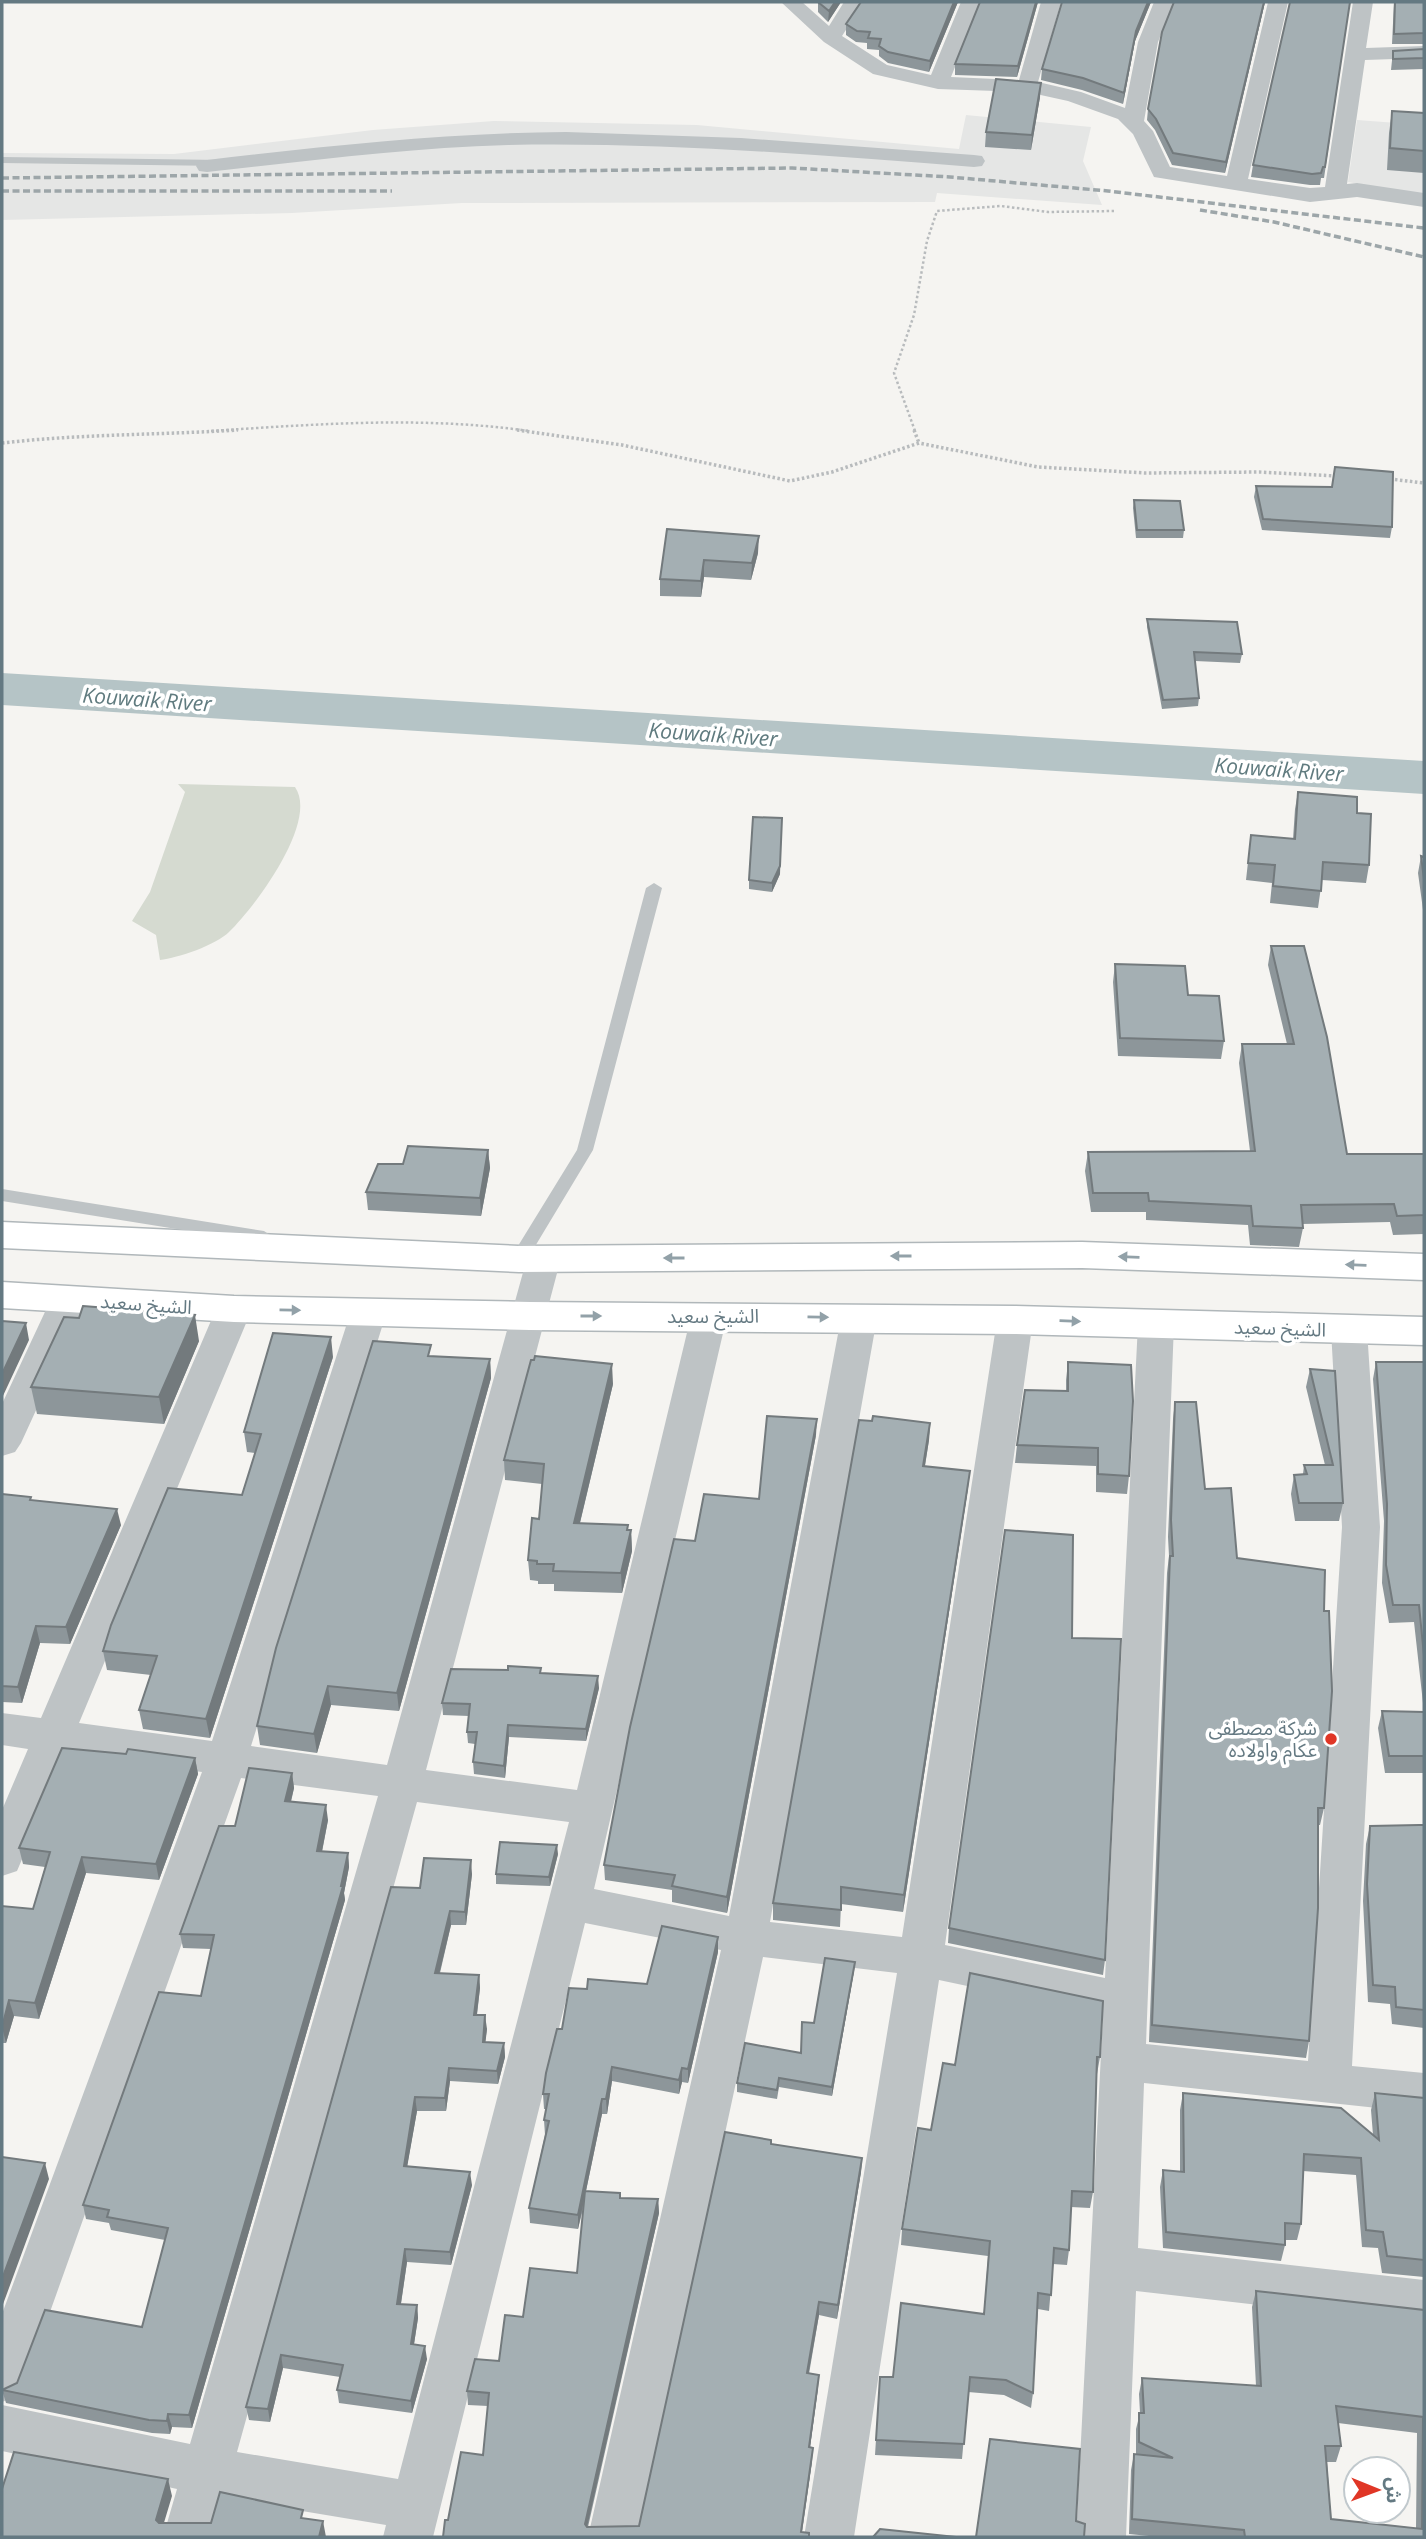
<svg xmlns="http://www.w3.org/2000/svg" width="1426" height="2539" font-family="'Open Sans','Noto Sans Arabic',sans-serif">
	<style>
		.built { fill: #e5e6e5 }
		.green { fill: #d5dad0 }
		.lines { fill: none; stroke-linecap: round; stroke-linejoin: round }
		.river { fill: #b5c4c6; fill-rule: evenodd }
		.secondary-casing { stroke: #b0b7ba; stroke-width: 3 }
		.path-far1 { stroke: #b8bbbd; stroke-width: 2.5; stroke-dasharray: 2.5 2.5; stroke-linecap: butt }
		.path { stroke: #b8bbbd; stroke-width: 3.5; stroke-dasharray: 2.5 2.5; stroke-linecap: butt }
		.lane { fill: #bec3c5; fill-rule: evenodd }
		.street { fill: #bec3c5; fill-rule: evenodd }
		.secondary { fill: #fff; fill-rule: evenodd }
		.rail { stroke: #9da6a9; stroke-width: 3.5; stroke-dasharray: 7 3.5; stroke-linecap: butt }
		.wall { fill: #8d969a; fill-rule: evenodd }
		.shaded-wall { fill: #737a7d }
		.building { fill: #a4afb3; stroke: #737a7d; stroke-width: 2; fill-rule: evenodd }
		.oneway { fill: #92a1a8 }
		.poi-dot { fill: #e03626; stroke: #fff; stroke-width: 2.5 }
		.labels { text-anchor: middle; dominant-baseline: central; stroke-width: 7; stroke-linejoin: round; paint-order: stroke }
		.street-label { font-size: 19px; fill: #647982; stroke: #fff }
		.poi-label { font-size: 19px; fill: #647982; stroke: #fff; text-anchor: end }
		.water-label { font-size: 21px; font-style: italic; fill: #607b7f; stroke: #fff }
	</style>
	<rect width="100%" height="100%" fill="#f5f4f1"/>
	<path class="built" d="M966 115 1091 127 1083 161 1102 205 937 193 935 202 462 203 292 213 2 220V153L174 154 373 130 494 121 697 125 959 149Z
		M1357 120 1424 125V196L1348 182Z"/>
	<path class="green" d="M178 784 295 787C319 821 255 907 229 932 216 945 178 958 160 960L156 935 132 921 150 892 185 792Z"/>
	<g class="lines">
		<path class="river" d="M2 673 1424 761V794L2 705Z"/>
		<defs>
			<path id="secondary" d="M2 1222 519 1246 1082 1242 1424 1254V1280L1082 1268 519 1272 2 1248Z
				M2 1282 234 1296 530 1302 1015 1306 1424 1317V1345L1015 1334 530 1330 234 1322 2 1308Z"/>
		</defs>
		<use href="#secondary" class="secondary-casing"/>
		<path class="path-far1" d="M211 431C318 424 423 416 529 431
			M915 431 894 373 914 315 927 241 937 211 1001 206 1048 212 1114 211"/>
		<path class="path" d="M517 430 622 445 790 481 832 472 919 443 1038 467 1146 473 1259 472 1336 476
			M914 430 919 443
			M2 443C80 434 159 435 238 430
			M1390 479 1424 483"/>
		<path class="lane" d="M2 157 222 160 227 163 222 166 2 163Z
			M654 883 662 888 593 1150 525 1263H513L510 1259 577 1150 646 888Z
			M2 1189 264 1231 273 1237 264 1243 2 1201Z"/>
		<path class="street" d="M781 2H802L829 26 844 2H864L842 36 887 65 931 75 961 2H981L951 77 1019 80 1041 2H1061L1038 82 1081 92 1125 108 1138 42 1154 2H1174L1158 42 1144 121 1153 131 1170 167 1227 176 1268 2H1288L1248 179 1310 188 1325 187 1353 2H1373L1366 48 1424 46V58L1365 60 1347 184 1357 183 1424 193V207L1357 197 1310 202 1154 177 1133 134 1118 119 1068 101 1027 92 938 89 873 74 824 42Z
			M566 132 741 138 974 155 982 156 985 161 982 166 974 167C819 155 664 142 508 145 407 148 307 161 207 172L199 171 196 166 199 161 207 160C327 146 446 133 566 132Z
			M544 1246 556 1250 561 1258 426 1770 577 1790 691 1316 696 1307 709 1304 722 1307 727 1316 594 1889 729 1916 841 1318 846 1309 859 1306 872 1309 877 1318 770 1922 902 1937 997 1320 1002 1311 1015 1308 1028 1311 1033 1320 945 1945 1105 1978 1138 1324 1143 1315 1156 1312 1169 1315 1174 1324 1146 2044 1308 2061 1342 1527 1331 1330 1336 1321 1349 1318 1362 1321 1367 1330 1380 1527 1352 2066 1424 2073V2113L1144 2083 1138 2248 1424 2280V2324L1136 2291 1126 2537H1076L1103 2015 939 1980 854 2537H804L897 1973 763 1957 638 2537H588L721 1950 585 1923 433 2537H383L386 2525 224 2498 213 2537H163L177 2489 2 2451V2405L190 2444 378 1796 241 1778 26 2379 19 2395 2 2402V2314L202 1772 67 1754 17 1871 2 1876V1810L28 1749 2 1745V1713L41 1718 216 1309 221 1300 234 1297 247 1300 252 1309 79 1723 212 1741 351 1311 356 1302 369 1299 382 1302 387 1311 251 1746 387 1765 527 1258 532 1250ZM417 1802 569 1822 398 2479 237 2452Z
			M69 1287 82 1290 87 1299 21 1443 15 1452 2 1456V1404L51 1299 56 1290Z"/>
		<use href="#secondary" class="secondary"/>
		<path class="rail" d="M2 178 792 168 950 177 1108 191 1424 228
			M2 191H392
			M1200 210 1274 222 1424 257"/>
	</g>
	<path class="wall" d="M818 2H841L828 22 818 12Z
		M958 2 929 72 888 63 879 56V50L867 49V43L856 42 846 35V24Z
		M980 2H1038L1017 77 955 75V64Z
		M1062 2H1151L1135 41 1123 104 1082 90 1041 80 1042 69Z
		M1265 2 1225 173 1172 165 1155 130 1147 120 1148 109Z
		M1350 2 1324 178H1321L1320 185H1310L1251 177 1253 165Z
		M1394 2H1424V44H1392Z
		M1424 49V69L1391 70 1393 51Z
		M1040 97 1031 150 985 147 986 132Z
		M1392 111 1424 113V173L1387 170 1389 133Z
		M1256 486 1392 527 1390 538 1262 530 1254 497Z
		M1134 500 1184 530 1183 538H1136L1133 508Z
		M667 529 758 553 751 580 704 577 701 597 660 596V579Z
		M1147 619 1242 654 1240 663 1195 661 1199 698 1198 706 1162 709 1147 627Z
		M1298 792 1357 813 1369 865 1366 883 1322 880 1318 908 1270 903 1272 883 1246 880 1251 835 1293 839 1295 809Z
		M1421 856 1424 857V917L1418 873Z
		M780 874 772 892 749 889V880Z
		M1271 946 1347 1154H1424V1234L1393 1235 1390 1222 1302 1224 1303 1228 1299 1247 1250 1245 1248 1225 1146 1220V1212H1091L1085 1171 1088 1152 1250 1151 1239 1063 1242 1044H1287L1268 965Z
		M1115 964 1188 995 1224 1041 1221 1059 1118 1056 1113 982Z
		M488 1150 490 1168 481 1216 368 1210 366 1192Z
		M79 1318 199 1341 164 1424 37 1414 31 1387Z
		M432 1356 490 1359 491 1378 399 1711 331 1705 317 1753 260 1745 257 1726Z
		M333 1357 210 1738 143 1729 139 1710 151 1675 107 1670 103 1651 242 1495 255 1453 247 1452 244 1432Z
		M1068 1362 1129 1476 1127 1494 1096 1492V1466L1015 1463 1017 1445 1066 1391V1380Z
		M1376 1362H1424V1773H1385L1378 1728 1382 1711 1424 1712 1414 1622 1389 1623 1382 1583 1384 1521 1373 1379Z
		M1310 1369 1343 1503 1339 1521H1295L1291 1494 1294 1475 1303 1474 1304 1465H1325L1306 1387Z
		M613 1384 580 1523 631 1530 632 1551 622 1593 554 1591V1584H538V1581L530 1580 528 1560 539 1519 542 1484 505 1480 504 1460Z
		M1175 1402 1205 1489 1237 1558 1324 1611V1808L1320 1825H1318L1309 2041 1306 2058 1149 2042 1167 1573 1169 1556 1168 1537 1173 1419Z
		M930 1423 929 1440 925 1466 968 1488 903 1912 841 1904 840 1927 773 1920V1903Z
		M816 1435 727 1913 672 1902V1890L605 1880 604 1865 695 1541 759 1499Z
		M2 1494 32 1501 121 1525 70 1644 40 1643 22 1703 2 1702Z
		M541 1673 599 1688 586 1741 509 1737 505 1778 474 1774 473 1762 475 1744 468 1743 467 1732 469 1716 443 1715 442 1703Z
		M126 1754 195 1758 198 1774 159 1880 86 1873 39 2019 14 2016 6 2043H2V1906L33 1909 45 1867 23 1864 19 1848Z
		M292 1773 294 1788 291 1802 328 1820 322 1852 348 1853 349 1867 344 1893 345 1900 192 2428 172 2427 170 2434 152 2433 6 2403 2 2390 142 2327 165 2240 111 2230 109 2223 86 2219 83 2205 201 1996 211 1949 183 1948 180 1934 235 1826Z
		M1424 1825V2028L1392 2024 1390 2004 1368 2002 1363 1901 1366 1844 1370 1826Z
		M558 1854 550 1886 496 1884V1874Z
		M472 1874 466 1925H451L440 1973 479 1975 480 1988 477 2015 487 2029 485 2042 504 2043 505 2057 498 2084 450 2081 446 2111H417L407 2166 472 2185 451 2265 407 2262 401 2304 417 2305 418 2318 414 2344 427 2359 412 2413 339 2403 337 2390 340 2377 283 2368 270 2422 249 2420 246 2407 420 1888Z
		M949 1928 1105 1960 1103 1975 948 1943Z
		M718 1952 688 2083 682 2082 679 2094 612 2081 607 2114H602L586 2191 620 2198 658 2199 659 2213 588 2527 639 2526 771 2140V2144L862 2158 861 2172 837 2319 819 2315 809 2374 818 2388 810 2448 812 2461 802 2532 809 2537 448 2520 483 2455 488 2406 468 2405 467 2391 499 2361 523 2317 577 2273 584 2205 578 2229 530 2223 529 2208 545 2135 544 2120 546 2109H544L543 2094 562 2029 587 1989 647 1984Z
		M854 1971 832 2096 779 2087 777 2099 737 2092V2083L801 2053 814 2023Z
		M1100 2057 1097 2074 1093 2192 1090 2208 1071 2207 1069 2250 1067 2265 1053 2264 1049 2311 1038 2309 1033 2393 1031 2408 1004 2395 968 2392 962 2459 875 2455 880 2377H893L984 2314 988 2256 901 2245 902 2229 931 2130 955 2065Z
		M1183 2093 1373 2135 1371 2110 1375 2093 1424 2098V2277L1382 2273 1378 2248 1362 2247 1356 2175 1303 2171 1301 2224 1297 2240H1285V2245L1281 2261 1163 2248 1160 2187 1163 2170 1180 2172V2110Z
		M1256 2291 1424 2310V2537H1159L1129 2534 1131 2470 1134 2454H1136V2429L1140 2413 1139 2394 1142 2378 1256 2386 1252 2307ZM1338 2423 1417 2433 1416 2528 1331 2519 1327 2462H1336L1341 2446Z"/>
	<path class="shaded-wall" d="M835 2H841L828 22 829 11Z
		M954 2H958L929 72 930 61Z
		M1036 2H1038L1017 77 1018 66Z
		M1148 2H1151L1135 41 1123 104 1124 93 1136 31Z
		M1264 2H1265L1225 173 1226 162Z
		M1041 83 1040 97 1031 150 1032 135Z
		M759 536 758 553 751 580 752 563Z
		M704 560V577L701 597V581Z
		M782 818 780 874 772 892V883Z
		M488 1150 490 1168 481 1216 480 1198Z
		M195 1315 199 1341 164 1424 159 1397Z
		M26 1323 29 1340 2 1398V1374Z
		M331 1337 333 1357 210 1738 206 1719Z
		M490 1359 491 1378 399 1711 397 1693Z
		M612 1364 613 1384 575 1543 574 1523Z
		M817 1419 816 1435 727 1913V1897Z
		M930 1423 929 1440 922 1483 923 1466Z
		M970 1471 968 1488 903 1912 904 1895Z
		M117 1509 121 1525 70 1644 66 1627Z
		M628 1525V1543L631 1530 632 1551 622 1593 621 1573Z
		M36 1626 40 1643 22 1703 18 1687Z
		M598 1676 599 1688 586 1741V1729Z
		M328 1686 331 1705 317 1753 314 1734Z
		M508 1725 509 1737 505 1778 504 1766Z
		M195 1758 198 1774 159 1880 156 1864Z
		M292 1773 294 1788 287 1816 285 1801Z
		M326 1805 328 1820 319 1866 317 1851Z
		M557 1845 558 1854 550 1886 549 1877Z
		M348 1853 349 1867 344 1893 345 1900 192 2428 189 2415 341 1886Z
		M82 1857 86 1873 39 2019 35 2003Z
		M471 1860 472 1874 466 1925 465 1912Z
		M450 1911 451 1925 436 1987 435 1973Z
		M718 1937V1952L688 2083V2069Z
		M855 1962 854 1971 832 2096V2087Z
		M479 1975 480 1988 475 2029 474 2015Z
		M9 2000 14 2016 6 2043 2 2027Z
		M485 2015 487 2029 484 2055 483 2042Z
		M504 2043 505 2057 498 2084 497 2071Z
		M612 2067V2081L607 2114 606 2099Z
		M449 2068 450 2081 446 2111 445 2098Z
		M682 2068V2082L679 2094V2080Z
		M415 2097 417 2111 405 2179 404 2166Z
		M602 2099V2114L578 2229V2215Z
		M862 2158 861 2172 837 2319 838 2305Z
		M45 2163 49 2179 2 2307V2279Z
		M470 2172 472 2185 451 2265 450 2252Z
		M658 2199 659 2213 585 2536V2524Z
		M405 2249 407 2262 399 2316 397 2304Z
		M819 2302V2315L806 2387 807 2373Z
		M417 2305 418 2318 412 2357 411 2344Z
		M425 2346 427 2359 412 2413 411 2401Z
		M281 2355 283 2368 270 2422 268 2409Z
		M819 2375 818 2388 808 2461 809 2447Z
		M168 2414 172 2427 170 2434 167 2421Z
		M813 2448 812 2461 801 2537Z
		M168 2479 172 2496 160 2536 156 2520Z
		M323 2521 326 2537H319Z"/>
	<path class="building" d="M818 2H835L829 11Z
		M861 2H954L930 61 888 52 879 46 881 39 868 38 870 32 857 31 846 24Z
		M980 2H1036L1018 66 955 64Z
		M1062 2H1148L1136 31 1124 93 1083 78 1042 69Z
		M1174 2H1264L1226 162 1173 153 1156 119 1148 109 1162 32Z
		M1290 2H1350L1325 167H1323L1321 173 1312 174 1253 165Z
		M1395 2H1424V33L1394 34Z
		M1424 49V58L1393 59V51Z
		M996 79 1041 83 1032 135 986 132Z
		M1392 111 1424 113V151L1390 148Z
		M1335 467 1393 472 1392 527 1263 519 1256 486 1332 487Z
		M1134 500 1180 501 1184 530H1137Z
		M667 529 759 536 752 563 704 560 701 581 660 579Z
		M1147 619 1237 622 1242 654 1194 652 1199 698 1163 700Z
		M1298 792 1357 797V813L1371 814 1369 865 1323 862 1321 891 1273 886 1275 865 1248 863 1251 835 1295 839Z
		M753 817 782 818 780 866 772 883 749 880Z
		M1421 856 1424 857V879Z
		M1271 946H1304L1327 1037 1347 1154H1424V1215L1397 1216 1394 1204 1301 1205 1303 1228 1253 1226 1251 1206 1149 1201 1148 1193H1093L1088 1152 1255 1151 1242 1044H1294Z
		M1115 964 1185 966 1188 995 1219 996 1224 1041 1120 1038Z
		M408 1146 488 1150 480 1198 366 1192 378 1164H403Z
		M83 1306 195 1315 159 1397 31 1387 64 1317 79 1318Z
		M2 1321 26 1323 2 1374Z
		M273 1333 331 1337 206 1719 139 1710 157 1656 103 1651 111 1625 168 1488 242 1495 261 1434 244 1432Z
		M373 1341 431 1345 428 1356 490 1359 397 1693 328 1686 314 1734 257 1726 276 1648Z
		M535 1356 612 1364 574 1523 628 1525 627 1530H631L621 1573 553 1571 554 1564H537V1561L528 1560 532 1518 539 1519 544 1464 504 1460 531 1360H534Z
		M1068 1362 1131 1365 1133 1401 1129 1476 1098 1474V1448L1017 1445 1025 1390 1068 1391Z
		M1376 1362H1424V1656L1419 1605H1393L1386 1565 1387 1504Z
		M1310 1369 1335 1371 1343 1503H1299L1294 1475 1307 1474 1304 1465H1333Z
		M1175 1402H1196L1205 1489 1231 1488 1237 1558 1325 1570 1324 1611H1329L1332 1691 1324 1808H1318V1908L1309 2041 1152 2025 1170 1556H1173L1171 1520Z
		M767 1416 817 1419 727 1897 672 1886 675 1875 604 1865 630 1727 674 1539 695 1541 704 1494 759 1499Z
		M873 1416 930 1423 923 1466 970 1471 904 1895 841 1887V1910L773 1903 859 1420 872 1421Z
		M2 1494 31 1497 30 1500 117 1509 66 1627 36 1626 18 1687 2 1686Z
		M1005 1530 1073 1535 1072 1638 1121 1639 1105 1960 949 1928Z
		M508 1666 541 1668 540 1673 598 1676 586 1729 508 1725 504 1766 473 1762 477 1732H467L470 1704 442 1703 451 1669 508 1670Z
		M1382 1711 1424 1712V1756H1389Z
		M62 1748 126 1754 128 1749 195 1758 156 1864 82 1857 35 2003 9 2000 2 2027V1906L33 1909 50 1852 19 1848Z
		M249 1768 292 1773 285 1801 326 1805 317 1851 348 1853 341 1886H343L189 2415 168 2414 167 2421 149 2420 2 2390 17 2383 45 2310 142 2327 168 2228 107 2217 109 2210 83 2205 159 1992 201 1996 214 1935 180 1934 219 1826H235Z
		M1419 1825H1424V2010L1396 2007 1395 1987 1373 1985 1367 1884 1370 1826Z
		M500 1842 557 1845 549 1877 496 1874Z
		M424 1858 471 1860 465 1912 450 1911 435 1973 479 1975 474 2015H485L483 2042 504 2043 497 2071 449 2068 445 2098 415 2097 404 2166 470 2172 450 2252 405 2249 397 2304 417 2305 411 2344 425 2346 411 2401 337 2390 343 2365 281 2355 268 2409 246 2407 391 1887 420 1888Z
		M662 1926 718 1937 688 2069 682 2068 679 2080 612 2067 606 2099H602L578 2215 529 2208 549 2121 544 2120 549 2094H543L546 2073 557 2029H562L569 1988 587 1989 588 1979 647 1984Z
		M825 1958 855 1962 832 2087 779 2078 777 2090 737 2083 745 2043 801 2053 802 2022 814 2023Z
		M970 1973 1103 2001 1100 2057H1097L1093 2192 1072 2191 1069 2250 1054 2248 1051 2295 1038 2293 1033 2393 1006 2380 970 2377 964 2444 876 2440 880 2377H893L901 2303 984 2314 990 2241 902 2229 918 2128 931 2130 943 2063 955 2065Z
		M1183 2093 1341 2108 1379 2140 1375 2093 1424 2098V2260L1387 2256 1383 2232 1366 2230 1361 2158 1304 2154 1301 2224 1285 2223V2245L1166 2232 1163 2170 1184 2172Z
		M725 2132 771 2140V2144L862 2158 838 2305 819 2302 807 2373 819 2375 809 2447 813 2448 801 2532 809 2533V2537H443L445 2520H448L461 2452 483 2455 489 2393 467 2391 475 2359 499 2361 505 2315 523 2317 530 2268 577 2273 585 2191 620 2193V2198L658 2199 585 2524 587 2527 639 2526Z
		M2 2157 45 2163 2 2279Z
		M1256 2291 1424 2310V2537H1245L1244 2530 1132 2519 1134 2454 1173 2458 1139 2442V2413H1144L1142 2378 1261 2386ZM1336 2406 1423 2417 1422 2529 1331 2519 1325 2446H1341Z
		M990 2439 1080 2449 1076 2521 1085 2524 1084 2537H976Z
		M14 2452 168 2479 156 2520 159 2523H211L220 2492 303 2510 301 2518 323 2521 319 2537H2V2489Z
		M880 2529 956 2537H873Z"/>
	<defs><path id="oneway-solid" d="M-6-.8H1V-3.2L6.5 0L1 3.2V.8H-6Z" transform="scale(1.75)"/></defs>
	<g class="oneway">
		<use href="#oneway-solid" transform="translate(901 1256) rotate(180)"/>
		<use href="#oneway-solid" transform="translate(1129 1257) rotate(-178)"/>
		<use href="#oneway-solid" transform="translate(674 1258) rotate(180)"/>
		<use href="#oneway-solid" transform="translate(1356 1265) rotate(-178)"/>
		<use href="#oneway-solid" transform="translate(290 1310) rotate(1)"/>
		<use href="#oneway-solid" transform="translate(591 1316)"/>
		<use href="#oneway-solid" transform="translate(818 1317) rotate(1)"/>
		<use href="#oneway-solid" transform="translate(1070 1321) rotate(2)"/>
	</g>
	<circle class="poi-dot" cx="1331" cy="1739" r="7"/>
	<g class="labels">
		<g class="street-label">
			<text transform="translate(146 1304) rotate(4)">الشيخ سعيد</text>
			<text x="713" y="1316">الشيخ سعيد</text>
			<text transform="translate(1280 1328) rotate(2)">الشيخ سعيد</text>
		</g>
		<g class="poi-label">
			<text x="1317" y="1728">شركة مصطفى<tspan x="1317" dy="22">عكام واولاده</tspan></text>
		</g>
		<g class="water-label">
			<text transform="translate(147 699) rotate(4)">Kouwaik River</text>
			<text transform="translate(713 734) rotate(4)">Kouwaik River</text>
			<text transform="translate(1279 769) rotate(4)">Kouwaik River</text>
		</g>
	</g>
	<rect width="1426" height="2539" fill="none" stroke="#647982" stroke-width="7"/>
	<g transform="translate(1377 2490) rotate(91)"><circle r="33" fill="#ffffff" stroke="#c1c9cd" stroke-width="2"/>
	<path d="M0-5L12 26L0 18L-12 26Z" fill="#e03626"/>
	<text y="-10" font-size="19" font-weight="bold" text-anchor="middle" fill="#647982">ش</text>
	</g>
</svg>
